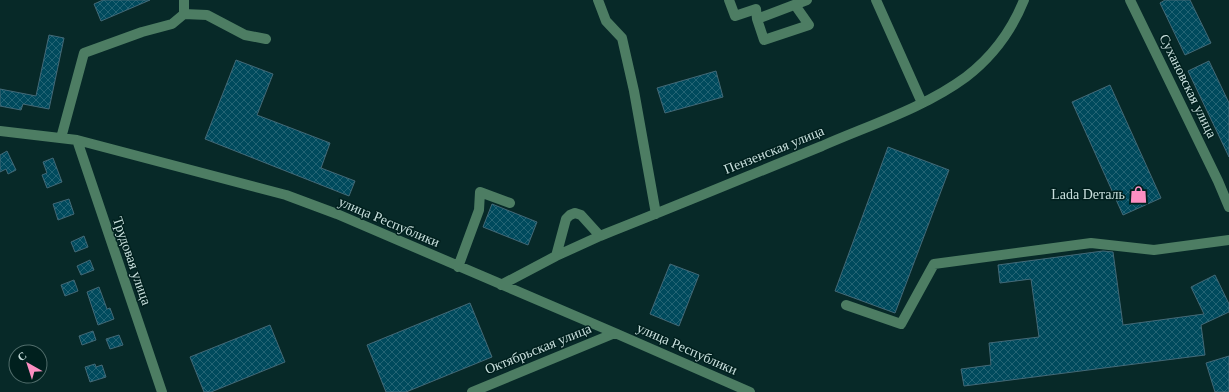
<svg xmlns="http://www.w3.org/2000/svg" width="1229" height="392" font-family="Georgia,serif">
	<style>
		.building { fill: url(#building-cross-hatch); stroke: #436977 }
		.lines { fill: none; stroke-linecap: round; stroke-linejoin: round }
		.minor { stroke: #4d7d63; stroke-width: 10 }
		.labels { text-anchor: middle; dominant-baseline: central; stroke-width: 3; stroke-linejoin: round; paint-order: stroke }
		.street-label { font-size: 14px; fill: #c9e0de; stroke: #00201e }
		.poi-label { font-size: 14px; fill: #c9e0de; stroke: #00201e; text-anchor: end }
	</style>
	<defs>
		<pattern id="building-cross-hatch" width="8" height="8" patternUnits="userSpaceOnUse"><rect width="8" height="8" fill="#004a5d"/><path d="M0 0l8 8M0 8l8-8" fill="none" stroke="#246474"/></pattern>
	</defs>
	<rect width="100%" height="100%" fill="#072928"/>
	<path class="building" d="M103 0H150L101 21 94 4Z
		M1165 0H1190L1211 43 1185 55 1160 3Z
		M49 35 64 38 49 109 23 104 21 110 0 106V89L36 96Z
		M236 60 273 74 257 115 330 143 321 168 355 181 349 196 205 139Z
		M1209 61 1229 103V157L1188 71Z
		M716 71 723 97 665 113 657 88Z
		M1110 85 1161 198 1123 215 1072 102Z
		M888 147 949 170 895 313 835 291Z
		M7 151 16 170 8 174 6 169 0 172V155Z
		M53 158 62 182 47 188 42 175 47 173 43 162Z
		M69 199 74 214 58 220 53 204Z
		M492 204 537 222 528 245 483 227Z
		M84 236 88 247 75 252 71 242Z
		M1103 251 1113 252 1123 325 1204 314 1191 287 1215 275 1229 304V312L1201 325 1205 355 964 386 961 369 991 365 989 343 1039 337 1031 279 1000 283 998 265Z
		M90 260 94 270 81 275 77 266Z
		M670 264 699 275 679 326 650 314Z
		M74 280 78 291 65 296 61 285Z
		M99 287 107 309 110 308 114 319 98 325 87 292Z
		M470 303 492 357 406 392H386L367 345Z
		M270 325 285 362 211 392H204L190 357Z
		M93 331 96 340 82 345 79 336Z
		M119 335 123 345 110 349 106 339Z
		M1229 356V392H1215L1206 363Z
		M95 364 96 367 102 365 106 377 90 382 85 367Z"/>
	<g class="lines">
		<path class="minor" d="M598 0 606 21 622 38 634 91 656 214
			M729 0 735 16 756 9 757 19
			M876 0 922 103
			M1130 0 1218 181 1229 207
			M795 5 809 25 764 40 757 19 807 0
			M184 14 207 15 245 35 266 39
			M0 131 77 140 286 195 337 214 615 333 750 392
			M61 138 84 53 142 32 172 24 184 14V0
			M77 140 162 392
			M556 256 566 219 570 215 575 213 581 215 600 236
			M458 267 479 210 480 192 510 203
			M501 285 556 256 600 236C674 207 748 176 822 146 870 125 924 108 966 77 992 57 1012 30 1024 0
			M846 305 901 324 934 264 1091 243 1154 250 1229 240
			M472 392 615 333"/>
	</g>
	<defs>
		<symbol id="shop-bare" viewBox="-9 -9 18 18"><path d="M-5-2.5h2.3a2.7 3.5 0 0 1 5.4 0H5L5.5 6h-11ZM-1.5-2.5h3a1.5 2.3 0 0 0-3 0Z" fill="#fc8fc2" stroke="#00201e" stroke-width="2.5" paint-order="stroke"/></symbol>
	</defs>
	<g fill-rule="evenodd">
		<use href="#shop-bare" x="1126" y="182" width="25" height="25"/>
	</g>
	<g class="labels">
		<g class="street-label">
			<text transform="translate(1188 86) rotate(64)">Сухановская улица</text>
			<text transform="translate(774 150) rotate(-22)">Пензенская улица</text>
			<text transform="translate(389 222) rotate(23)">улица Республики</text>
			<text transform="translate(132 261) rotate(71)">Трудовая улица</text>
			<text transform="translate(538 349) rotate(-22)">Октябрьская улица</text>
			<text transform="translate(687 349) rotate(24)">улица Республики</text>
		</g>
		<g class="poi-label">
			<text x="1125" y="194">Lada Dеталь</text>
		</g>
	</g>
	<g transform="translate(28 364) rotate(321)"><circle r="19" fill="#00201e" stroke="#506d6b"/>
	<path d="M0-3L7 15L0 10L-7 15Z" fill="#fc8fc2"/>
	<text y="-6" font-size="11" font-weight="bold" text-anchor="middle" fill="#c9e0de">С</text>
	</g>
</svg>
